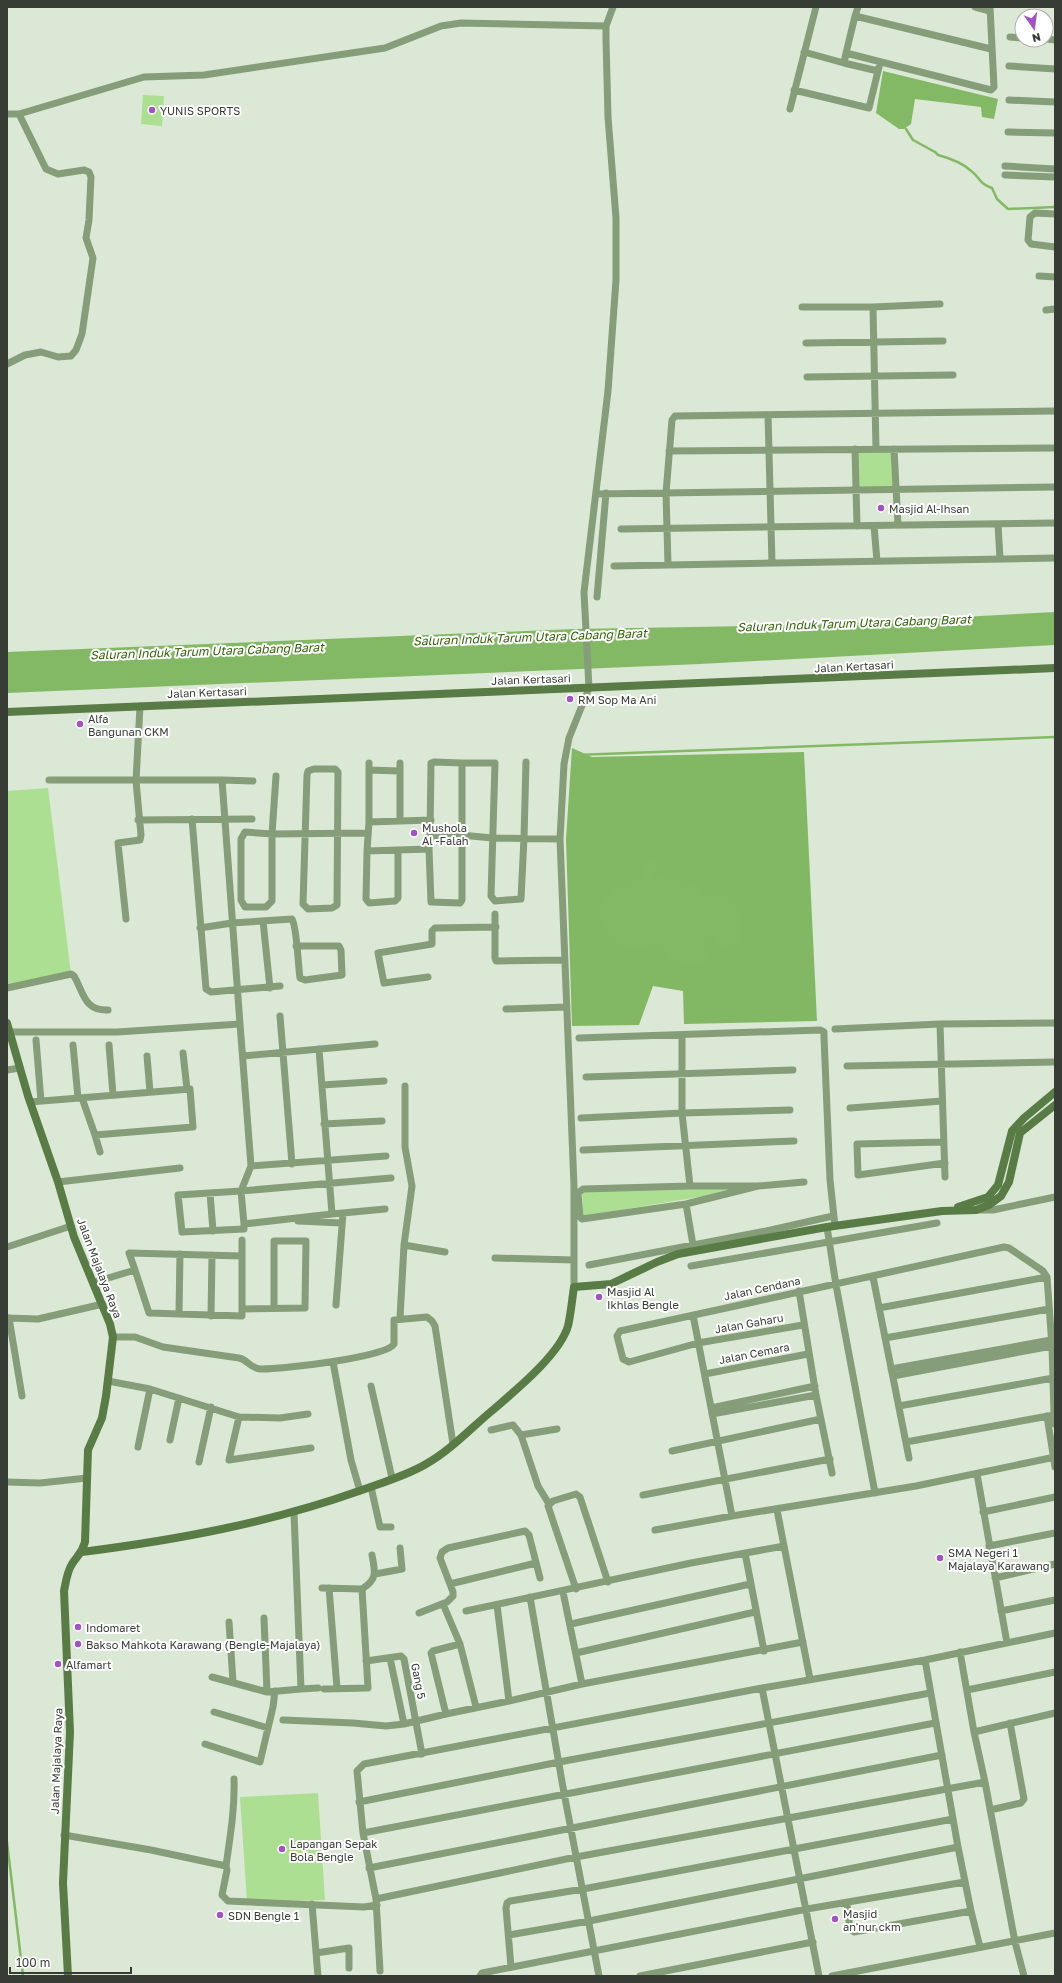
<svg xmlns="http://www.w3.org/2000/svg" width="1062" height="1983" font-family="'Golos Text',sans-serif">
	<style>
		.green { fill: #addf92 }
		.forest { fill: #82b864 }
		.water { fill: #83b965 }
		.lines { fill: none; stroke-linecap: round; stroke-linejoin: round }
		.stream { stroke: #83b965; stroke-width: 2.5 }
		.street { stroke: #869d7a; stroke-width: 7 }
		.secondary { stroke: #597b46; stroke-width: 8 }
		.poi-dot { fill: #a252c2; stroke: #fff; stroke-width: 1.5 }
		.labels { text-anchor: middle; dominant-baseline: central; stroke-width: 4; stroke-linejoin: round; paint-order: stroke }
		.poi-label { font-size: 11px; fill: #373d35; stroke: #fff; text-anchor: start }
		.street-label { font-size: 11px; fill: #373d35; stroke: #fff }
		.water-label { font-size: 12px; font-style: italic; fill: #326207; stroke: #fff }
	</style>
	<rect width="100%" height="100%" fill="#dbe8d5"/>
	<path class="green" d="M143 95 164 96 162 126 141 124Z
		M855 449H894L896 489 856 490Z
		M48 788 71 974 7 985V791Z
		M735 1188 705 1196 583 1216 582 1191Z
		M318 1793 325 1900 247 1902 240 1797Z"/>
	<path class="forest" d="M572 748 592 757 804 752 817 1021 684 1024 683 991 653 986 639 1025 572 1026 566 839Z"/>
	<path class="water" d="M883 71 998 99 994 119 982 117 981 107 915 99 911 124 904 129H899L876 113Z
		M1055 612V645L700 664 7 693V652L574 629 812 625Z
		M655 859 661 863 651 871 653 878 658 877 680 882 682 889 694 884 699 886 698 894 704 896 721 895 729 902 733 900 741 921 738 934 742 942 736 949 728 944 725 949 719 950 714 939 711 936C698 938 702 948 708 956L706 961C686 968 668 963 662 942 652 944 642 948 631 947 621 946 604 932 601 922 599 917 600 912 600 907L613 890 629 888 631 883 647 878V874L642 869 647 862Z"/>
	<g class="lines">
		<path class="stream" d="M906 129 913 140 935 152 938 155C949 158 961 162 970 170 981 178 978 183 992 188L997 199 1008 209 1055 207
			M575 755 1055 737
			M7 1842 23 1976"/>
		<path class="street" d="M858 7 855 16 991 49
			M975 7 990 11
			M1010 37 1022 38
			M1046 39 1055 40
			M804 52 844 63 846 53 991 90 994 87 990 7
			M846 53 855 16
			M844 63 878 71 879 67
			M1009 66 1055 69
			M794 90 869 108 878 71
			M1009 100 1055 102
			M790 109 816 7
			M7 114H19L144 77 204 75 385 48 441 26 461 23 606 26
			M1008 132 1055 133
			M1005 166 1055 169
			M1005 175 1055 177
			M1055 214 1035 213 1030 217 1028 240 1031 244 1055 247
			M1039 276 1055 277
			M802 307H873L940 304
			M873 307 876 449
			M1046 310 1055 309
			M806 343 943 341
			M7 364 25 355 41 352 58 357 71 356 76 350 82 334 93 258 86 238 89 220 91 177 89 172 84 170 58 174 46 169 19 114
			M807 377 953 375
			M768 415 772 563
			M855 449 857 526
			M894 449 898 525
			M669 451 1055 448
			M596 494 1055 487
			M998 524 1000 559
			M874 526 877 561
			M621 529 1055 523
			M668 565 666 493 672 420 675 416 1055 411
			M614 566 1055 558
			M597 597 606 493
			M462 763 434 762 431 763 430 836 461 835 492 838 560 839
			M314 769H335L338 772 337 905 332 908 308 909 303 904 307 775 308 771Z
			M369 770 399 771
			M276 776 272 834V901L266 907H245L241 900V839L245 832 272 834 368 833
			M222 780 253 781
			M192 819 206 989 211 992 280 986
			M138 820 252 819
			M400 820V763
			M369 822V763
			M430 836 429 849 431 902 460 903 462 900V763H495L491 896 495 901 521 899 524 838 526 762
			M429 849 367 851 369 822 431 820
			M367 851 366 899 369 903 395 901 398 898V850
			M495 914V958L496 961 565 960
			M126 919 118 843 140 840 141 835 136 781 140 706
			M263 921 270 988
			M200 928 232 923 292 919C297 927 298 965 300 978L305 980 342 975 341 950 339 946H296
			M428 977 384 983 378 953 432 944V931L435 928 496 927
			M7 988 71 974 74 976C84 993 84 1011 108 1010
			M506 1009 567 1007
			M280 1016 292 1164
			M240 1024 251 1166 241 1191 244 1224 332 1214
			M835 1029 940 1024
			M10 1032H117L240 1024 222 780H49
			M682 1036V1113L690 1186
			M579 1038 820 1030 824 1032V1037L830 1180 835 1226
			M36 1040 41 1101
			M73 1045 78 1098
			M109 1045 113 1095
			M319 1049 332 1214 385 1209
			M183 1053 187 1089
			M147 1056 150 1092
			M243 1056 375 1044
			M847 1066 1055 1062
			M7 1070 20 1068
			M586 1077 793 1070
			M322 1085 384 1081
			M30 1102 190 1089 193 1127 95 1135 82 1098
			M850 1108 942 1101
			M581 1118 682 1113 790 1110
			M324 1124 382 1121
			M95 1135 100 1152
			M943 1142 857 1144 858 1175 945 1163
			M583 1150 794 1141
			M251 1166 386 1156
			M945 1177 940 1024 1055 1023
			M58 1182 180 1168
			M758 1186 686 1204 582 1219 580 1217 578 1193 583 1189 690 1186H758L804 1182
			M210 1193 213 1231
			M686 1204 693 1245
			M977 1210H993L1055 1197
			M298 1221 342 1223
			M244 1224V1229L182 1232 178 1195 241 1191 391 1178
			M827 1227 836 1285 875 1493
			M404 1245 445 1252
			M7 1247 71 1226
			M495 1258 574 1260
			M589 1265 771 1230 833 1216
			M691 1266 937 1223
			M135 1270 149 1313 242 1316V1256
			M873 1277 909 1458
			M95 1282 135 1270 129 1253 242 1256V1240
			M574 1287V1186L560 839 564 764 569 738 589 688 584 592 608 391 616 280V218L608 117 606 40V26L613 7
			M799 1291 816 1395 832 1473
			M336 1305 343 1213
			M879 1308 1047 1277
			M243 1309 305 1308 306 1241H274V1308
			M179 1313 180 1254
			M693 1315 732 1516
			M211 1316 212 1255
			M7 1318 38 1319 103 1304
			M9 1318 22 1396
			M400 1318 404 1245 412 1186 405 1147V1086
			M803 1325 698 1343 629 1362 623 1359 617 1336 620 1331C748 1303 876 1276 1004 1247L1009 1248 1043 1271 1047 1277 1052 1346 1054 1415 906 1442
			M113 1337H135L163 1347 239 1358C248 1360 250 1368 260 1369 278 1370 388 1357 394 1344V1320L427 1317 432 1321 435 1326 453 1444
			M885 1338 1049 1309
			M333 1362 351 1460 360 1491
			M891 1369 1051 1340
			M705 1374 808 1354
			M893 1376 1052 1346
			M108 1381 150 1389 239 1417 280 1418 308 1414
			M371 1386 392 1478
			M899 1406 1053 1378
			M711 1408 815 1386
			M712 1414 816 1395
			M1054 1415 1055 1424
			M1047 1416 1055 1467
			M239 1417 229 1460 311 1448
			M491 1430 513 1425 521 1435 557 1429
			M521 1435 538 1486 549 1504
			M170 1440 179 1398
			M138 1447 150 1389
			M672 1451 821 1419
			M199 1462 211 1407
			M977 1474 1007 1643
			M7 1482 40 1483 87 1478
			M371 1487 380 1527H391
			M643 1495 830 1459
			M777 1510 810 1679
			M983 1512 1055 1497
			M655 1530 732 1516 916 1486 1055 1457
			M989 1546 1055 1533
			M745 1553 764 1651
			M375 1574 402 1569 400 1548
			M995 1578 1055 1564
			M450 1584 536 1563
			M322 1588 362 1589C378 1579 375 1572 372 1555
			M329 1588 337 1688
			M576 1589 548 1506 553 1501 576 1494 580 1497 608 1582
			M563 1592 582 1684
			M530 1597 564 1793 599 1976
			M443 1604 460 1644
			M497 1605 509 1701
			M466 1611 691 1563 784 1546
			M1001 1611 1055 1600
			M419 1613 447 1602 453 1596V1592L440 1558 442 1552 448 1548 525 1531 529 1535 540 1578
			M264 1618 267 1692 301 1689 294 1513
			M229 1622 233 1682
			M571 1624 750 1584
			M960 1652 974 1732
			M576 1653 755 1612
			M390 1658 404 1724
			M925 1660 958 1847 971 1911 980 1947
			M366 1661 401 1656 404 1659 422 1754
			M212 1677 267 1692
			M762 1688 819 1976
			M301 1689 318 1688
			M324 1689 368 1688 362 1589
			M967 1690 1055 1672
			M214 1712 268 1728
			M446 1714 431 1653 433 1651 460 1644 476 1707
			M283 1720 353 1723 386 1726 404 1724 446 1714 509 1701 582 1684 803 1642
			M205 1744 260 1762 273 1707 275 1691
			M985 1782 1015 1942 1024 1976
			M359 1802 559 1762 930 1693
			M990 1810 1021 1803 1024 1799 1010 1723
			M363 1833 935 1723
			M64 1835 151 1850 226 1866 227 1870 222 1895 228 1901 364 1907 377 1905
			M226 1866C230 1837 235 1809 234 1779
			M369 1868 942 1755
			M376 1899 576 1857 985 1782 974 1732 1055 1713
			M312 1904 318 1976
			M847 1904 850 1929 854 1932 971 1911
			M509 1935 589 1921 958 1847
			M316 1953 349 1948V1968
			M511 1967 506 1908 507 1903 510 1901 583 1889 953 1819
			M380 1971 376 1899 363 1833 357 1771 364 1764 762 1688 925 1660 1055 1633
			M480 1976 482 1973 807 1909 965 1882
			M640 1976 813 1942
			M832 1976 1055 1933"/>
		<path class="secondary" d="M7 712 1055 668
			M7 1023 28 1096 58 1182 74 1237 110 1324 113 1337 106 1396 102 1418 88 1450 85 1542C82 1553 78 1555 72 1564 67 1572 66 1581 64 1591L70 1732 63 1883 68 1976
			M958 1207 988 1197 998 1185 1012 1131 1024 1118 1055 1092
			M82 1552C176 1540 269 1523 359 1491 381 1483 406 1476 426 1464 451 1450 472 1427 494 1409 516 1390 560 1354 568 1326 571 1313 572 1300 574 1287L611 1284 657 1262 678 1254 827 1227 942 1211 976 1210 989 1205 1001 1196 1009 1182 1020 1133 1055 1105"/>
	</g>
	<g class="poi-dot">
		<circle cx="152" cy="110" r="4"/>
		<circle cx="881" cy="508" r="4"/>
		<circle cx="570" cy="699" r="4"/>
		<circle cx="80" cy="724" r="4"/>
		<circle cx="414" cy="833" r="4"/>
		<circle cx="599" cy="1297" r="4"/>
		<circle cx="940" cy="1558" r="4"/>
		<circle cx="78" cy="1627" r="4"/>
		<circle cx="78" cy="1644" r="4"/>
		<circle cx="58" cy="1664" r="4"/>
		<circle cx="282" cy="1849" r="4"/>
		<circle cx="220" cy="1915" r="4"/>
		<circle cx="835" cy="1919" r="4"/>
	</g>
	<g class="labels">
		<g class="poi-label">
			<text x="160" y="110">YUNIS SPORTS</text>
			<text x="889" y="508">Masjid Al-Ihsan</text>
			<text x="578" y="699">RM Sop Ma Ani</text>
			<text x="88" y="718">Alfa<tspan x="88" dy="13">Bangunan CKM</tspan></text>
			<text x="422" y="827">Mushola<tspan x="422" dy="13">Al -Falah</tspan></text>
			<text x="607" y="1291">Masjid Al<tspan x="607" dy="13">Ikhlas Bengle</tspan></text>
			<text x="948" y="1552">SMA Negeri 1<tspan x="948" dy="13">Majalaya Karawang</tspan></text>
			<text x="86" y="1627">Indomaret</text>
			<text x="86" y="1644">Bakso Mahkota Karawang (Bengle-Majalaya)</text>
			<text x="66" y="1664">Alfamart</text>
			<text x="290" y="1843">Lapangan Sepak<tspan x="290" dy="13">Bola Bengle</tspan></text>
			<text x="843" y="1913">Masjid<tspan x="843" dy="13">an'nur ckm</tspan></text>
			<text x="228" y="1915">SDN Bengle 1</text>
		</g>
		<g class="street-label">
			<text transform="translate(854 666) rotate(-3)">Jalan Kertasari</text>
			<text transform="translate(531 679) rotate(-2)">Jalan Kertasari</text>
			<text transform="translate(207 692) rotate(-2)">Jalan Kertasari</text>
			<text transform="translate(100 1268) rotate(69)">Jalan Majalaya Raya</text>
			<text transform="translate(762 1288) rotate(-12)">Jalan Cendana</text>
			<text transform="translate(749 1323) rotate(-10)">Jalan Gaharu</text>
			<text transform="translate(754 1353) rotate(-11)">Jalan Cemara</text>
			<text transform="translate(419 1681) rotate(79)">Gang 5</text>
			<text transform="translate(56 1761) rotate(-88)">Jalan Majalaya Raya</text>
		</g>
		<g class="water-label">
			<text transform="translate(854 623) rotate(-2)">Saluran Induk Tarum Utara Cabang Barat</text>
			<text transform="translate(530 637) rotate(-2)">Saluran Induk Tarum Utara Cabang Barat</text>
			<text transform="translate(207 651) rotate(-2)">Saluran Induk Tarum Utara Cabang Barat</text>
		</g>
	</g>
	<rect width="1062" height="1983" fill="none" stroke="#373d35" stroke-width="16"/>
	<g transform="translate(1034 28) rotate(166)"><circle r="19" fill="#ffffff" stroke="#afb1ae"/>
	<path d="M0-3L7 15L0 10L-7 15Z" fill="#a252c2"/>
	<text y="-6" font-size="11" font-weight="bold" text-anchor="middle" fill="#373d35">N</text>
	</g>
	<path d="M10 1967v6h121v-6" fill="none" stroke="#373d35" stroke-width="2"/>
	<text x="16" y="1967" font-size="12" fill="#373d35" stroke="#ffffff" stroke-width="3" paint-order="stroke">100 m</text>
</svg>
